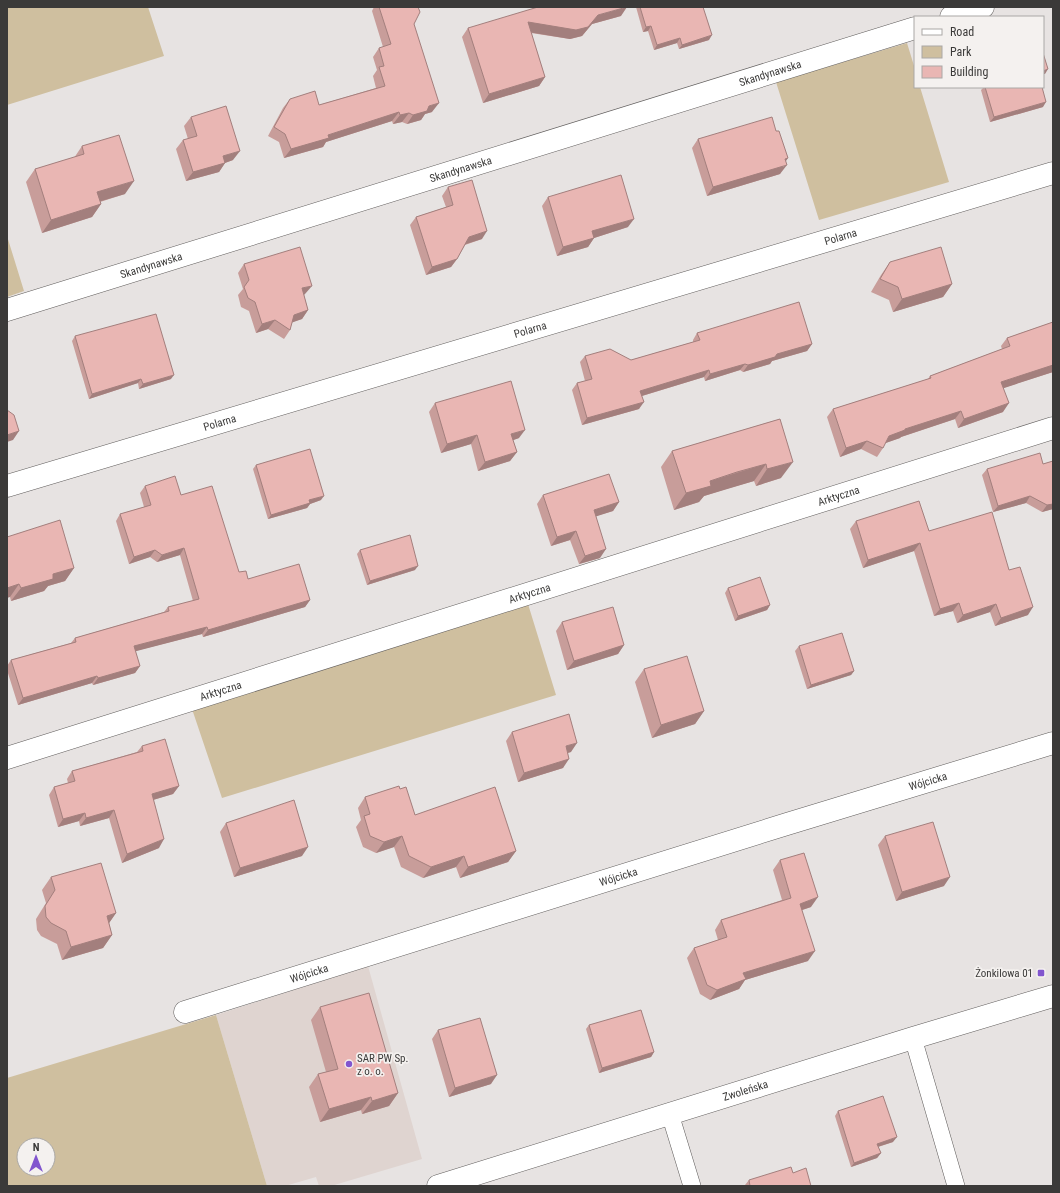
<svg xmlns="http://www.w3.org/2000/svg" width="1060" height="1193" font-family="'Roboto Condensed',sans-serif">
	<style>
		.built { fill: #dfd4d0 }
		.green { fill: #cfbf9f; fill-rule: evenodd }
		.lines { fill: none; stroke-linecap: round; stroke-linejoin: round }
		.service-casing { stroke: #615e5d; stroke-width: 18 }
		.minor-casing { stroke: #615e5d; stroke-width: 23 }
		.tertiary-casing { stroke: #615e5d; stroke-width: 23 }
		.service { stroke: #fff; stroke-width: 17 }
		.minor { stroke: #fff; stroke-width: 22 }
		.tertiary { stroke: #fff; stroke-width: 22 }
		.wall { fill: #c89d9a }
		.shaded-wall { fill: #a37f7d }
		.building { fill: #e9b6b3; stroke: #a37f7d }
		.poi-dot { fill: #8155ce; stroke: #f4f1ef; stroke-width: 1.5 }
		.labels { text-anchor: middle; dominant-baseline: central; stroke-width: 3.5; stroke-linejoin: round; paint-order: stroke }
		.street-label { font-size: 11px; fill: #3b3a39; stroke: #f4f1ef }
		.poi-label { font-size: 11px; fill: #3b3a39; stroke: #f4f1ef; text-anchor: end }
	</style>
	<rect width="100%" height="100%" fill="#e7e3e2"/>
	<path class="built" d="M368 966 422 1159 331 1186H319L316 1177 285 1186H267L216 1015Z"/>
	<path class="green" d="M7 7H148L164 56 7 105Z
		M907 43 915 69V87H920L949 182 819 220 776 82Z
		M7 236 24 291 7 297Z
		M528 604 556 695 222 798 192 709Z
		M216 1015 267 1186H7V1078ZM24 1145H48V1169H24Z"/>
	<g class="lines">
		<defs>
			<path id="service" d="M913 1038 956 1186
				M670 1114 692 1186"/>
			<g id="minor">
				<path d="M951 17 983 7"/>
				<path id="s1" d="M7 310 915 28"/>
				<path id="s2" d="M7 486 1053 173"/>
				<path id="s3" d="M7 758 1053 428"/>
				<path id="s4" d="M185 1012 787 824 1053 743"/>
			</g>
			<g id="tertiary">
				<path id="s5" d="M438 1186 913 1038 1053 996"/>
			</g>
		</defs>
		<use href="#service" class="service-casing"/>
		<use href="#minor" class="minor-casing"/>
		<use href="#tertiary" class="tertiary-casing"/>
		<use href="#service" class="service"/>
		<use href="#minor" class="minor"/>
		<use href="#tertiary" class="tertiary"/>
	</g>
	<path class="wall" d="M374 7H418L414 24 432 112 425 114 421 120 407 124 402 122 393 124 392 121 326 142 323 147 284 158 279 142 268 136 283 108 290 99 319 105 376 88 373 76 377 70 373 57 379 48 383 47 372 11Z
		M636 7H703L709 40 679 49 677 43 654 50 648 31 643 32Z
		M621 16 592 24 582 36 570 39 531 33 545 77 539 86 483 103 462 37 468 28Z
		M984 87H1042L1043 107 990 122 981 90Z
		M191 117 233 160 225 163 219 172 186 181 176 149 183 140 188 139 184 126Z
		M776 131 788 158 785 161 780 174 707 196 692 148 698 139Z
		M82 146 125 194 100 202 101 204 92 217 42 233 26 182 35 169 74 158Z
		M448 187 482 239 465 245 457 259 451 267 426 275 410 225 416 217 446 207 442 196Z
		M548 197 628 227 594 238 588 247 557 256 542 206Z
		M890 262 952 284 943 297 893 312 889 300 871 292 881 275Z
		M244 264 305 294 304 295 308 310 302 319 292 322 290 330 284 339 268 329 256 333 249 311 241 307 238 295 243 289 238 273Z
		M1053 322V372L1003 388V412L958 428 955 419 901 437 900 438 885 443 883 448 877 457 861 449 840 457 827 417 833 409 928 379 930 376 1002 349 1001 346 1007 338Z
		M697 333 812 344 807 351 772 361 770 364 760 367 743 372 740 370 705 381 704 377 642 396 639 409 582 425 572 390 577 383 585 381 580 362 585 356 631 360 693 342V340Z
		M75 336 171 379 139 389 138 383 89 399 72 341Z
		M435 403 519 438 513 440 517 452 510 461 478 471 471 444 441 453 429 412Z
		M780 419 781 478 756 486 754 481 726 489 704 496 699 502 674 510 661 467 672 451Z
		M1053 461V509L1042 512 1026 503 993 512 982 475 987 469 1043 464Z
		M256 465 321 500 310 504 307 508 268 519 253 469Z
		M145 486 181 495 239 572 248 579 310 600 305 607 203 637 202 634 135 651 140 666 135 673 93 685 92 683 18 705 7 670V666L11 660 71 643 75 638 164 612 168 607 193 601 180 555 157 562 150 557 129 564 116 521 120 514 144 507 140 493Z
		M543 495 619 502 613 511 596 516 600 558 579 564 570 540 551 546 537 504Z
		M856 521 929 531 1009 570 1028 615 995 626 990 612 957 623 953 611 934 616 914 551 863 568 850 529Z
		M7 537 74 568 65 581 48 586 44 591 11 601 10 597Z
		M360 550 415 570 367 585 357 554Z
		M728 588 770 605 767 610 735 621 725 593Z
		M562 622 624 645 618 654 567 670 556 631Z
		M799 646 854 671 851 675 807 689 795 651Z
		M644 669 704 711 695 724 652 738 635 682Z
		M512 732 571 752 568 753 563 768 518 782 506 741Z
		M142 746 179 786 173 794 153 800 159 848 122 863 109 818 80 826 79 821 58 827 49 795 54 787 68 783 67 779 72 771 137 752Z
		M400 789 415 815 516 851 508 862 460 878 456 867 423 878 401 867 394 847 376 853 363 847 356 827 361 820 358 808 365 797Z
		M226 823 302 856 234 877 220 832Z
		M885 836 944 886 896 901 878 845Z
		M780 860 811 907 802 910 808 961 745 980 739 989 710 1000 700 994 687 958 694 948 718 940 715 930 721 920 782 900 773 870Z
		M51 877 116 913 109 923 112 935 103 948 62 960 57 944 41 936 37 930 36 919 46 903 42 890Z
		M320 1007 398 1093 389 1106 362 1114 361 1110 320 1122 309 1087 318 1074 326 1072 311 1020Z
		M589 1025 654 1052 651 1057 599 1073 586 1029Z
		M438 1030 491 1084 449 1097 432 1039Z
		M838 1111 893 1142 878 1147 881 1153 877 1158 851 1167 835 1116Z
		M749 1180 811 1186H746L745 1185Z"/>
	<path class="shaded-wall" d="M627 7 621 16 592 24 582 36 570 39 522 31 528 22 598 15Z
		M651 26 648 31 643 32 646 27Z
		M712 35 709 40 679 49 682 45Z
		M680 38 677 43 654 50 657 45Z
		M1048 69 1045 74H1043V71Z
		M545 77 539 86 483 103 489 94Z
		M1046 102 1043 107 990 122 994 117Z
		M439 103 432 112 425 114 421 120 407 124 413 115 429 106Z
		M399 112 392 121 326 142 323 147 284 158 291 149 328 135Z
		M409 113 402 122 393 124 400 115Z
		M240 151 233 160 222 164 225 163 219 172 186 181 193 172 223 156Z
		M788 158 782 167 787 165 780 174 707 196 713 187Z
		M134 181 125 194 88 205 97 192Z
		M101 204 92 217 42 233 51 220Z
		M634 219 628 227 594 238 588 247 557 256 563 247 592 231Z
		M487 231 482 239 463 245 469 237Z
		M457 259 451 267 426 275 432 267Z
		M952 284 943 297 893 312 902 299Z
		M312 286 305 294 295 297 302 288Z
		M308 310 302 319 288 324 294 315Z
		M275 320 268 329 256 333 262 324Z
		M812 344 807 351 772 361 770 364 743 372 748 365 777 354Z
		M745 364 740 370 705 381 710 374Z
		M1053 365V372L995 391 1001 382Z
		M709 370 704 377 635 398 640 391Z
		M174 375 171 379 139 389 143 384Z
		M141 379 138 383 89 399 92 394Z
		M644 402 639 409 582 425 587 418Z
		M1009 403 1003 412 958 428 964 419Z
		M961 411 955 419 901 437 900 438 883 444 889 436 905 429Z
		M525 430 519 438 505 443 511 434Z
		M19 431 13 440 7 442V435Z
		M477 435 471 444 441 453 447 444Z
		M867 441 861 449 840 457 846 448Z
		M517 452 510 461 478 471 485 462Z
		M793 462 781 478 756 486 767 469Z
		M766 464 754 481 704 496 699 502 674 510 686 493 710 481Z
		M324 496 321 500 310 504 307 508 268 519 271 515 309 500Z
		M1030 496 1026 503 993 512 998 506Z
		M619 502 613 511 588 519 594 510Z
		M1053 504V509L1042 512 1047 505Z
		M576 531 570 540 551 546 557 537Z
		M920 543 914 551 863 568 868 560Z
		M184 548 180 555 157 562 162 555Z
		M606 549 600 558 579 564 585 556Z
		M155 550 150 557 129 564 134 557Z
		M418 566 415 570 367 585 370 581Z
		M74 568 65 581 48 586 44 591 11 601 21 588 53 574Z
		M19 584 10 597 7 598V588Z
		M310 600 305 607 203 637 208 630Z
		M959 603 953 611 934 616 940 609Z
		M996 604 990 612 957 623 963 615Z
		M770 605 767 610 735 621 738 616Z
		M1033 607 1028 615 995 626 1001 618Z
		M207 627 202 634 129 653 134 646Z
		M624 645 618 654 567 670 574 661Z
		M140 666 135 673 93 685 98 678Z
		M854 671 851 675 807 689 811 685Z
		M97 676 92 683 18 705 23 698Z
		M704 711 695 724 652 738 661 725Z
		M577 743 571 752 559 755 566 746Z
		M569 759 563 768 518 782 524 773Z
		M179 786 173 794 146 802 152 794Z
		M114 810 109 818 80 826 86 818Z
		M85 813 79 821 58 827 63 819Z
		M402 836 394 847 376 853 384 842Z
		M164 839 159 848 122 863 127 854Z
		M308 847 302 856 234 877 240 868Z
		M516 851 508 862 460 878 468 867Z
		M464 856 456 867 423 878 431 867Z
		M950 877 944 886 896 901 902 892Z
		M818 897 811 907 793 913 800 904Z
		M116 913 107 926V916Z
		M112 935 103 948 62 960 71 947Z
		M815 951 808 961 745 980 739 989 710 1000 717 990 743 973Z
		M654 1052 651 1057 599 1073 602 1068Z
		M497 1075 491 1084 449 1097 455 1088Z
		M398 1093 389 1106 362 1114 372 1101Z
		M371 1097 361 1110 320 1122 329 1109Z
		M897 1137 893 1142 874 1148 877 1144Z
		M881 1153 877 1158 851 1167 854 1163Z"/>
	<path class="building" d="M379 7H418L420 12 414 24 439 103 429 106 427 111 413 115 409 113 400 115 399 112 328 135 329 138 291 149 285 134 274 127 290 99 315 91 319 105 385 86 379 67 384 66 379 48 391 44Z
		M538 7H627L598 15 588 27 576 30 528 22 545 77 489 94 468 28Z
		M640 7H703L712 35 682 45 680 38 657 45 651 26 646 27Z
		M1043 53 1048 69 1043 71Z
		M985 87H1042L1046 102 994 117Z
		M226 106 240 151 223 156 225 163 193 172 183 140 197 136 191 117Z
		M772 117 776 131H779L788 158 785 159 787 165 713 187 698 139Z
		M119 135 134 181 97 192 101 204 51 220 35 169 84 154 82 146Z
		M621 175 634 219 592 231 594 238 563 247 548 197Z
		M472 180 487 231 469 237 457 259 432 267 416 217 453 205 448 187Z
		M300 247 312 286 302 288 308 310 294 315 290 330 275 320 262 324 255 302 248 298 244 287 249 280 244 264Z
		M941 247 952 284 902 299 898 287 880 279 890 262Z
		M799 302 812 344 777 354 775 357 748 365 745 364 710 374 709 370 640 391 644 402 587 418 577 383 592 379 585 356 610 349 631 360 700 340 697 333Z
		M156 314 174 375 143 384 141 379 92 394 75 336Z
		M1053 322V365L1001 382 1009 403 964 419 961 411 905 429V430L889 436 883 448 867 441 846 448 833 409 931 378 930 376 1010 346 1007 338Z
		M511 381 525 430 511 434 517 452 485 462 477 435 447 444 435 403Z
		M7 410 14 415 19 431 7 435Z
		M780 419 793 462 767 469 766 464 737 472 710 481 711 486 686 493 672 451Z
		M310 449 324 496 309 500 310 503 271 515 256 465Z
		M1040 453 1043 464 1053 461V504L1047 505 1030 496 998 506 987 469Z
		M609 474 619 502 594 510 606 549 585 556 576 531 557 537 543 495Z
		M175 476 181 495 212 486 239 572 246 571 248 579 299 564 310 600 208 630 207 627 134 646 140 666 98 678 97 676 23 698 11 660 76 642 75 638 169 611 168 607 199 599 184 548 162 555 155 550 134 557 120 514 151 505 145 486Z
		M919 501 929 531 992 512 1009 570 1020 567 1033 607 1001 618 996 604 963 615 959 603 940 609 920 543 868 560 856 521Z
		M60 520 74 568 53 574V579L21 588 19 584 7 588V537Z
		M410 535 418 566 370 581 360 550Z
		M760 577 770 605 738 616 728 588Z
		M613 607 624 645 574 661 562 622Z
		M842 633 854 671 811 685 799 646Z
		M687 656 704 711 661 725 644 669Z
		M569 714 577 743 566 746 569 759 524 773 512 732Z
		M165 739 179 786 152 794 164 839 127 854 114 810 86 818 85 813 63 819 54 787 75 781 72 771 143 751 142 746Z
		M399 786 400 789 406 787 415 815 495 787 516 851 468 867 464 856 431 867 409 856 402 836 384 842 370 836 364 816 370 814 365 797Z
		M294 800 308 847 240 868 226 823Z
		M933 822 950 877 902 892 885 836Z
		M804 853 818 897 800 904 815 951 743 973 746 979 717 990 707 985 694 948 727 937 721 920 791 898 780 860Z
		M101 863 116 913 107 916 112 935 71 947 66 931 51 923 46 917 45 906 55 890 51 877Z
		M369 993 398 1093 372 1101 371 1097 329 1109 318 1074 338 1069 320 1007Z
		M641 1010 654 1052 602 1068 589 1025Z
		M480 1018 497 1075 455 1088 438 1030Z
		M883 1096 897 1137 877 1144 881 1153 854 1163 838 1111Z
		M791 1167 793 1173 806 1168 811 1186H750L749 1180Z"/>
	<g class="poi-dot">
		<rect x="1037" y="969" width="8" height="8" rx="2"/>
		<circle cx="349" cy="1064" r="4"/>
	</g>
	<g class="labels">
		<g class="street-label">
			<text stroke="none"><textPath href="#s1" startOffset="799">Skandynawska</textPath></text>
			<text stroke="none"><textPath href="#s1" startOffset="475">Skandynawska</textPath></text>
			<text stroke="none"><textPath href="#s2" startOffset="870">Polarna</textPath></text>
			<text stroke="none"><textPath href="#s1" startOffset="151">Skandynawska</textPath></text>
			<text stroke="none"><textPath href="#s2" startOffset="546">Polarna</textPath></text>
			<text stroke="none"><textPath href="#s2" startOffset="222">Polarna</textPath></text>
			<text stroke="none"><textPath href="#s3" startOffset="872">Arktyczna</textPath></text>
			<text stroke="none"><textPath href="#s3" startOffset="548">Arktyczna</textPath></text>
			<text stroke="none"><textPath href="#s3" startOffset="224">Arktyczna</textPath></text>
			<text stroke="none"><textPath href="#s4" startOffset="778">Wójcicka</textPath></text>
			<text stroke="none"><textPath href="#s4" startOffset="454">Wójcicka</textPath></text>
			<text stroke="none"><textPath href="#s4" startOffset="130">Wójcicka</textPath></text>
			<text stroke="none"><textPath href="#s5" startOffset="322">Zwoleńska</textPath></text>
		</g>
		<g class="poi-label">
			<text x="1033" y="973">Żonkilowa 01</text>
			<text x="357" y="1058" text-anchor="start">SAR PW Sp.<tspan x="357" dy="13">z o. o.</tspan></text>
		</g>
	</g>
	<rect width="1060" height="1193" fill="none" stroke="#3b3a39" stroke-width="16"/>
	<rect x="914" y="16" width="130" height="72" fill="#f4f1ef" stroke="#aaa8a6"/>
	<rect x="922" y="29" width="20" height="6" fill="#ffffff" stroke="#aaa8a6"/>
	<text x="950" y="36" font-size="12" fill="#3b3a39">Road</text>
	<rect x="922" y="46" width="20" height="12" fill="#cfbf9f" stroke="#aaa8a6"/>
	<text x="950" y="56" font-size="12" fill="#3b3a39">Park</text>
	<rect x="922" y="66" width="20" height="12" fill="#e9b6b3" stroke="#aaa8a6"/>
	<text x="950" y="76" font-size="12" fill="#3b3a39">Building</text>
	<g transform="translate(36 1157)"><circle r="19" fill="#f4f1ef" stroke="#aaa8a6"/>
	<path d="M0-3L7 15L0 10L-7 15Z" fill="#8155ce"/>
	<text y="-6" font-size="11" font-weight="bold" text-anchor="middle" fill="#3b3a39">N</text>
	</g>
</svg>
